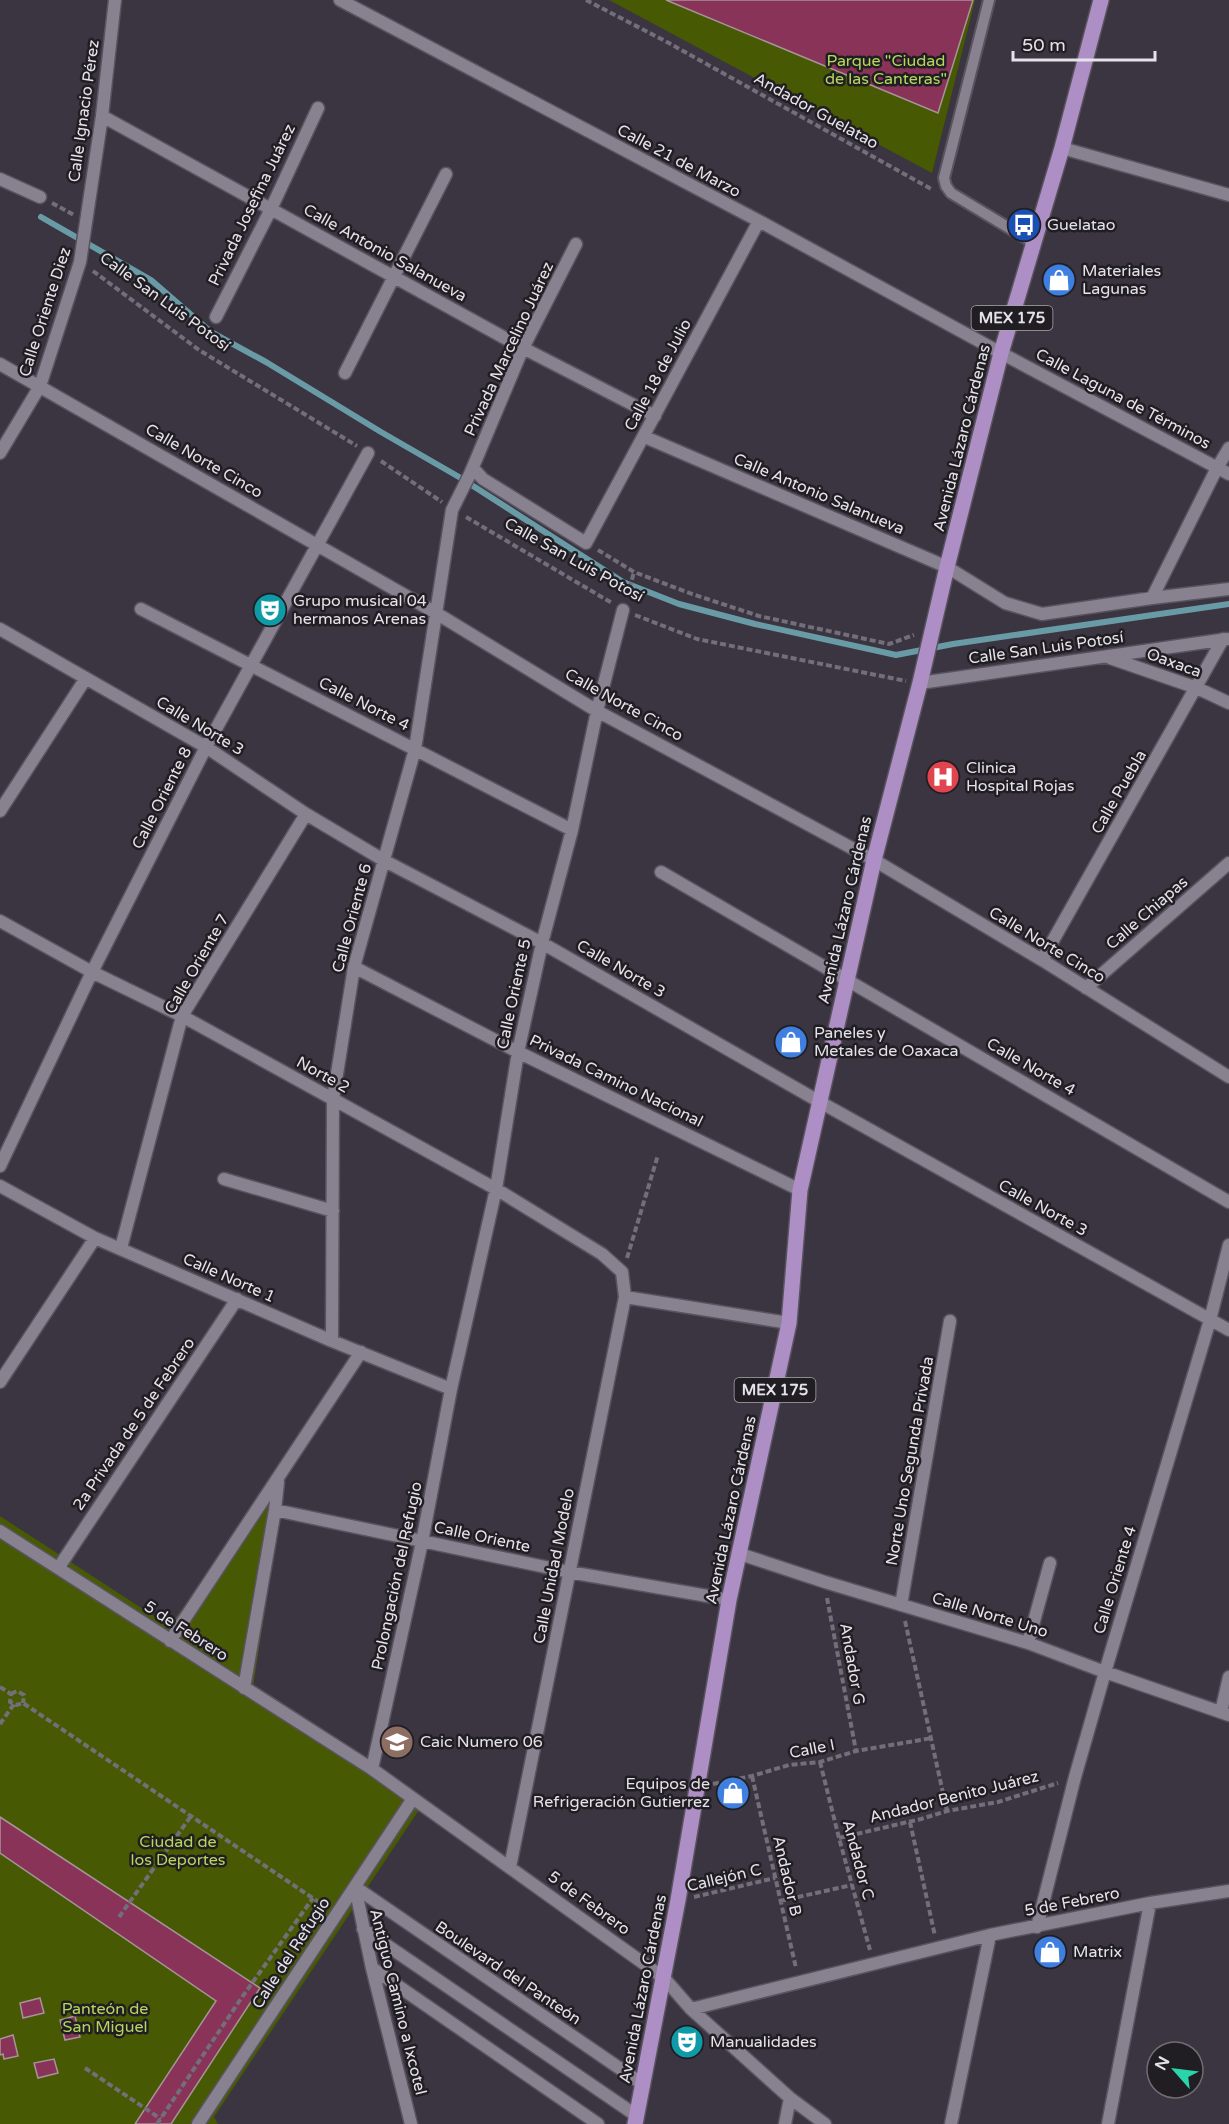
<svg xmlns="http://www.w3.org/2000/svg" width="1229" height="2124" font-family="'Varela Round',sans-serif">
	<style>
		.green { fill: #475a03 }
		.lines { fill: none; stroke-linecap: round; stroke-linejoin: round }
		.stream { stroke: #699ba7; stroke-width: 6 }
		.building { fill: #883357; stroke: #a59499; stroke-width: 1.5 }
		.service-casing { stroke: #58535e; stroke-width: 14 }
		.minor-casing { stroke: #58535e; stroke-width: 15 }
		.primary-casing { stroke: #58535e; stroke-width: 18 }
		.path { stroke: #736f7a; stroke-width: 4; stroke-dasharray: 6 3; stroke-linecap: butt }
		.service { stroke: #888290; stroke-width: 10 }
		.minor { stroke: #888290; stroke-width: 12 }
		.primary { stroke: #ae8fc5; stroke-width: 15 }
		.labels { text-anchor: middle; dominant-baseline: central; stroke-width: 5; stroke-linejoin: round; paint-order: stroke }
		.shield { fill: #201e23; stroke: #aaa7ae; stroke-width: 1.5 }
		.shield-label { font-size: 15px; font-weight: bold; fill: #e5e2ea }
		.park-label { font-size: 16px; fill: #b5d75d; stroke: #201e23 }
		.street-label { font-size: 16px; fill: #e5e2ea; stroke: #201e23 }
		.poi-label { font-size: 16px; fill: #e5e2ea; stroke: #201e23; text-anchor: start }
	</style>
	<rect width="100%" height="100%" fill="#3a3541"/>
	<path class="green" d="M609 0H975L932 173Z
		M286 1474 253 1687 425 1801 214 2117 218 2124H0V1516L169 1626Z"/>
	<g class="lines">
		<path class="stream" d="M41 217 151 280 211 332 266 362 381 432 459 477 623 582 679 604 755 624 896 655 953 644 1229 604"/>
	</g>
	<path class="building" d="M666 0H973L938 113Z
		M0 1817 260 1988 171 2124H135L216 2001 0 1853Z
		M40 1998 44 2013 23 2018 20 2003Z
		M75 2016 80 2037 65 2040 60 2020Z
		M13 2035 18 2056 4 2059 3 2054 0 2055V2039Z
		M54 2059 58 2073 38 2078 34 2063Z"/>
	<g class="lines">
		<defs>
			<path id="service" d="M989 0 944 178 946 186 951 193 1034 243"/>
			<path id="minor" d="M340 0 759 221 1001 353 1229 474
				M102 116 523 348 655 416
				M1062 148 1229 195
				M0 179 40 197
				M216 317 271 209 318 108
				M0 364 436 613 597 711 874 860 1042 960 1229 1077
				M345 373 446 174
				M645 437 947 567 1005 603 1042 614 1152 598 1229 589
				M0 453 40 386 80 262 102 116 115 0
				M473 468 483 479 586 543 759 221
				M1152 598 1217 468 1229 448
				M141 609 572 830
				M0 629 206 747 306 814 385 861 542 943 820 1102 1229 1330
				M1110 658 1197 688 1229 703
				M920 683 1227 639
				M0 811 86 678
				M661 872 1229 1202
				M0 921 92 972 182 1016 496 1189 602 1254 622 1272 625 1297 510 1867
				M1042 960 1223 639
				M354 967 518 1052 800 1190
				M1086 988 1229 863
				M0 1166 92 972 206 747 368 453
				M224 1179 333 1211
				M0 1186 95 1238 332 1341 451 1389
				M121 1248 182 1016 306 814
				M625 1297 789 1323
				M332 1341 333 1099 354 967 415 749 452 510 470 474 523 348 576 244
				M0 1382 95 1238
				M275 1510 569 1572 719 1598
				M0 1531 372 1769 664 1978 691 2009 790 2098 825 2124
				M740 1554 825 1582 1028 1643 1105 1672 1229 1715
				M59 1567 237 1299
				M901 1605 950 1321
				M170 1641 361 1352
				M1028 1643 1050 1563
				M244 1688 275 1510 278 1482
				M1221 1712 1229 1677
				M372 1769 422 1542 451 1389 496 1189 518 1052 542 943 572 830 597 711 623 610
				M355 1887 644 2085
				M355 1887 372 1968 411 2124
				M1037 1927 1075 1777 1105 1672 1210 1320 1229 1245
				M363 1929 637 2116
				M372 1968 598 2124
				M691 2009 990 1935 1150 1903 1229 1891
				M198 2124 412 1800
				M785 2124 790 2098
				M951 2124 990 1935
				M1108 2124 1150 1903"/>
			<path id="primary" d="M635 2124 678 1900 729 1600 789 1323 800 1190 874 860 920 683 947 567 1001 353 1062 148 1101 0"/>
		</defs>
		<use href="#service" class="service-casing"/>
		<use href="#minor" class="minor-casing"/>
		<use href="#primary" class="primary-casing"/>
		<path class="path" d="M586 0 667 42 933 190
			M52 203 74 215
			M93 271 199 350 357 446
			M381 461 442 502
			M466 517 612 603
			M598 550 634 572 692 594 759 616 889 644 914 635
			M627 597 634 572
			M635 615 697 639 906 681
			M627 1258 658 1155
			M827 1598 856 1751
			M905 1621 947 1811
			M0 1687 11 1694 10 1702 16 1705 23 1703 326 1907
			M11 1694 17 1691 24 1695 23 1703
			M0 1724 14 1704
			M820 1762 839 1838 870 1950
			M752 1776 796 1968
			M713 1784 752 1776 789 1765 820 1762 856 1751 932 1738
			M910 1822 935 1936
			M839 1838 921 1819 947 1811 998 1802 1058 1783
			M694 1897 775 1878
			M780 1901 852 1885
			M119 1917 191 1816
			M85 2068 161 2119
			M157 2124 240 2000 313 1898"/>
		<use href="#service" class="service"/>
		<use href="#minor" class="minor"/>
		<use href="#primary" class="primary"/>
	</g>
	<defs>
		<symbol id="bus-disc" viewBox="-11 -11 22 22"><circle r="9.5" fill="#1a4fb4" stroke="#201e23"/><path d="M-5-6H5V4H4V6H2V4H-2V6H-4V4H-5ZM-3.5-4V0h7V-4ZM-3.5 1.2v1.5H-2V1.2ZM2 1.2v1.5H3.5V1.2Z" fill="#fff"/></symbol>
		<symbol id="shop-disc" viewBox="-11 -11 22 22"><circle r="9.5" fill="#3f7fe0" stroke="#201e23"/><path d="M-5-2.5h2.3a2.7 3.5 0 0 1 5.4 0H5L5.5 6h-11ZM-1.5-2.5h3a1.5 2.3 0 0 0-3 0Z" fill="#fff"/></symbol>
		<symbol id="theatre-disc" viewBox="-11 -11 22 22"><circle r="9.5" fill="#0f9aa8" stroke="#201e23"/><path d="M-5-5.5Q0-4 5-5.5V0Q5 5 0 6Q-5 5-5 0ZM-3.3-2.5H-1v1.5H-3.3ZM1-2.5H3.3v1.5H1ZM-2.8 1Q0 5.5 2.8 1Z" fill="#fff"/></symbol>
		<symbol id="hospital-disc" viewBox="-11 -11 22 22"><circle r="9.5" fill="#e0444e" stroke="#201e23"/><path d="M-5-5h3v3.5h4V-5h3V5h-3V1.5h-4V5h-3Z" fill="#fff"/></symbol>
		<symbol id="school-disc" viewBox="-11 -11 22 22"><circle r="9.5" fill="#8d6e63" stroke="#201e23"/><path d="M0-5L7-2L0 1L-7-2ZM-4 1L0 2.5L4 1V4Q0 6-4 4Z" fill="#fff"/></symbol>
	</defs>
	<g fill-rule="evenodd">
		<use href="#bus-disc" x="1005" y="206" width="38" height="38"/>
		<use href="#shop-disc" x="1040" y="261" width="38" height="38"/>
		<use href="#theatre-disc" x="251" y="591" width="38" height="38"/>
		<use href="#hospital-disc" x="924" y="758" width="38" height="38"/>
		<use href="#shop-disc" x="772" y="1023" width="38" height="38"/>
		<use href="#school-disc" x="378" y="1723" width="38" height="38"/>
		<use href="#shop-disc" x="714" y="1774" width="38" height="38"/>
		<use href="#shop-disc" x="1031" y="1933" width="38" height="38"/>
		<use href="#theatre-disc" x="668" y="2023" width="38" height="38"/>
	</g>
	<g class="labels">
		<g class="shield">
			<rect x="971.5" y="306" width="81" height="24" rx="4.5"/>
			<rect x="734.5" y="1378" width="81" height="24" rx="4.5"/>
		</g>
		<g class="shield-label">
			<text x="1012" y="318">MEX 175</text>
			<text x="775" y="1390">MEX 175</text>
		</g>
		<g class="park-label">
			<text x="886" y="61">Parque "Ciudad<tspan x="886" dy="18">de las Canteras"</tspan></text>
			<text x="178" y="1842">Ciudad de<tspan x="178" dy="18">los Deportes</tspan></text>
			<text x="105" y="2009">Panteón de<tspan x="105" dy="18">San Miguel</tspan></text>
		</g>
		<g class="street-label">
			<text transform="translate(84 111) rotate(-82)">Calle Ignacio Pérez</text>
			<text transform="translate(816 111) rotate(29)">Andador Guelatao</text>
			<text transform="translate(679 161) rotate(28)">Calle 21 de Marzo</text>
			<text transform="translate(252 205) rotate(-64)">Privada Josefina Juárez</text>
			<text transform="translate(385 253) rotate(29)">Calle Antonio Salanueva</text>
			<text transform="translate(165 302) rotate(36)">Calle San Luis Potosí</text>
			<text transform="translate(45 312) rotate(-72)">Calle Oriente Diez</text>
			<text transform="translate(509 349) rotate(-65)">Privada Marcelino Juárez</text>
			<text transform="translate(658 375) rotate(-62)">Calle 18 de Julio</text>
			<text transform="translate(1123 399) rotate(28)">Calle Laguna de Términos</text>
			<text transform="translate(962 438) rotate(-76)">Avenida Lázaro Cárdenas</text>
			<text transform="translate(204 461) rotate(30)">Calle Norte Cinco</text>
			<text transform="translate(819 494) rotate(23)">Calle Antonio Salanueva</text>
			<text transform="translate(574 560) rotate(29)">Calle San Luis Potosí</text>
			<text transform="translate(1046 648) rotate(-8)">Calle San Luis Potosí</text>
			<text transform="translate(1174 663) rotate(20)">Oaxaca</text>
			<text transform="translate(364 704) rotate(27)">Calle Norte 4</text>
			<text transform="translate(624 705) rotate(29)">Calle Norte Cinco</text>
			<text transform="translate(200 726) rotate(31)">Calle Norte 3</text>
			<text transform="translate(1119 792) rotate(-60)">Calle Puebla</text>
			<text transform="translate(162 798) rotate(-63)">Calle Oriente 8</text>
			<text transform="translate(845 910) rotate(-77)">Avenida Lázaro Cárdenas</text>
			<text transform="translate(1147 913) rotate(-41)">Calle Chiapas</text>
			<text transform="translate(352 918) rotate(-75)">Calle Oriente 6</text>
			<text transform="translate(1047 945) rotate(31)">Calle Norte Cinco</text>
			<text transform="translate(197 964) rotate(-60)">Calle Oriente 7</text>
			<text transform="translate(621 969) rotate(30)">Calle Norte 3</text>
			<text transform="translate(514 994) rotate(-78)">Calle Oriente 5</text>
			<text transform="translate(1031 1067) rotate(30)">Calle Norte 4</text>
			<text transform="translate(323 1075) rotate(29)">Norte 2</text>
			<text transform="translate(616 1081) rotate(26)">Privada Camino Nacional</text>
			<text transform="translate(1043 1208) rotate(29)">Calle Norte 3</text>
			<text transform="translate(229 1278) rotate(24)">Calle Norte 1</text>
			<text transform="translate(134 1424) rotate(-56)">2a Privada de 5 de Febrero</text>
			<text transform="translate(910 1461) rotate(-80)">Norte Uno Segunda Privada</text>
			<text transform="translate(731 1510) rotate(-78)">Avenida Lázaro Cárdenas</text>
			<text transform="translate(482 1537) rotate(12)">Calle Oriente</text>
			<text transform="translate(554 1566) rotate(-79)">Calle Unidad Modelo</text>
			<text transform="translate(397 1576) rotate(-78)">Prolongación del Refugio</text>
			<text transform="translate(1115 1580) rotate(-73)">Calle Oriente 4</text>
			<text transform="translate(990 1615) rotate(17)">Calle Norte Uno</text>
			<text transform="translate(186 1631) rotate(33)">5 de Febrero</text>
			<text transform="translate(852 1664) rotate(80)">Andador G</text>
			<text transform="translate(812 1749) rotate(-11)">Calle I</text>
			<text transform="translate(954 1797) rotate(-14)">Andador Benito Juárez</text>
			<text transform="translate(858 1860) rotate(75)">Andador C</text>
			<text transform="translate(787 1876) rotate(77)">Andador B</text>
			<text transform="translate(724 1878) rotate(-13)">Callejón C</text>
			<text transform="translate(1072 1902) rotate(-11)">5 de Febrero</text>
			<text transform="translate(589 1903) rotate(36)">5 de Febrero</text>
			<text transform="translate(291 1953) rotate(-57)">Calle del Refugio</text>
			<text transform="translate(508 1973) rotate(34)">Boulevard del Panteón</text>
			<text transform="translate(643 1989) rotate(-79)">Avenida Lázaro Cárdenas</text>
			<text transform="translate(398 2002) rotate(76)">Antiguo Camino a Ixcotel</text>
		</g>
		<g class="poi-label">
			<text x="1047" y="225">Guelatao</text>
			<text x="1082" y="271">Materiales<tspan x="1082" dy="18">Lagunas</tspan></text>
			<text x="293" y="601">Grupo musical 04<tspan x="293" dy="18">hermanos Arenas</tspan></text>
			<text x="966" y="768">Clinica<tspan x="966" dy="18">Hospital Rojas</tspan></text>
			<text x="814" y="1033">Paneles y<tspan x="814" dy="18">Metales de Oaxaca</tspan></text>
			<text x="420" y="1742">Caic Numero 06</text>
			<text x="710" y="1784" text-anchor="end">Equipos de<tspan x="710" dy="18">Refrigeración Gutierrez</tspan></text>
			<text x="1073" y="1952">Matrix</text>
			<text x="710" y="2042">Manualidades</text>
		</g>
	</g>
	<g transform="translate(1175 2070) rotate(298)"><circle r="28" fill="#201e23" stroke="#6f6c73" stroke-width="1.5"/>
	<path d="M0-4.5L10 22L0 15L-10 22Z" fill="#2ad5ac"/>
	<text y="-9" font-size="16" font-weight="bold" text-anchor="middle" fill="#e5e2ea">N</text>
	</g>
	<path d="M1013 51v9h142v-9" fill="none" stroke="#e5e2ea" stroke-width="3"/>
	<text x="1022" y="51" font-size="18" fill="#e5e2ea" stroke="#201e23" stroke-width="4.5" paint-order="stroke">50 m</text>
</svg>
